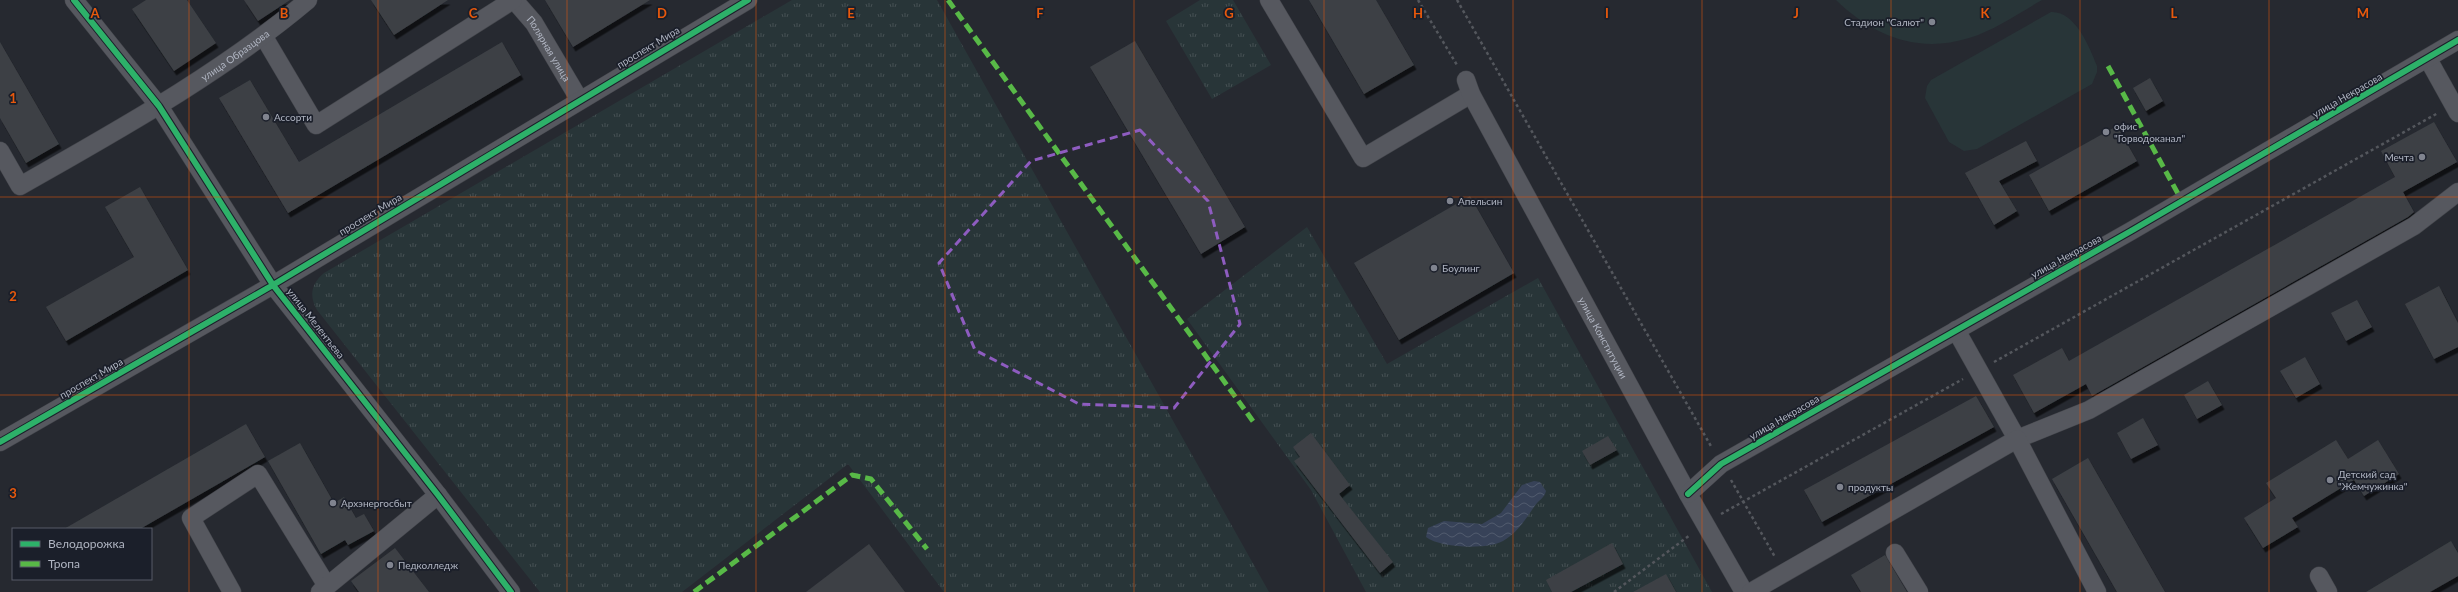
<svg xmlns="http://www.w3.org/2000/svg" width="2458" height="592" font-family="Lato,sans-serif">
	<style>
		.park { fill: url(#park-tufts) }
		.garden { fill: #283538 }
		.water { fill: url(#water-waves) }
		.building { fill: #3d4045; filter: url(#shadow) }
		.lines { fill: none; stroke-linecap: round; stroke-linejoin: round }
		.minor-casing { stroke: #42444a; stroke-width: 19 }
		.path { stroke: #54575d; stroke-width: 2.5; stroke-dasharray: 3 3; stroke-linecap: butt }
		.minor { stroke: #56585f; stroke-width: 18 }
		.quiet { stroke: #58b947; stroke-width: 5; stroke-dasharray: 10 5; stroke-linecap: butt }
		.cycleway-casing { stroke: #1b1f2a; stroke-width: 8 }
		.cycleway { stroke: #2db169; stroke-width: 6 }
		.marked { fill: none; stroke: #8e5cc0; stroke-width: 3; stroke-dasharray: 8 5; stroke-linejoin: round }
		.grid { fill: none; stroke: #e8590c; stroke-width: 1; stroke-opacity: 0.55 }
		.poi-dot { fill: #80848f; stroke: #1b1f2a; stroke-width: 1.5 }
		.labels { text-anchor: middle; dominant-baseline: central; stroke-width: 3.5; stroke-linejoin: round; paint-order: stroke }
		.poi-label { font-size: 10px; fill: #b0b5c2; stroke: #1b1f2a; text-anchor: start }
		.street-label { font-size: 10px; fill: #b0b5c2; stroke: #1b1f2a }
		.grid-label { font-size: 13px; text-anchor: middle; font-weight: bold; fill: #e8590c; stroke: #1b1f2a; stroke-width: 3.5; stroke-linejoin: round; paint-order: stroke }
	</style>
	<defs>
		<pattern id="park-tufts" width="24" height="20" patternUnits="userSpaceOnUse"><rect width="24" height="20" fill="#283538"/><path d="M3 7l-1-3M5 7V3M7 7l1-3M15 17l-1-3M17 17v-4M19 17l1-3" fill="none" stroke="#455053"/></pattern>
		<pattern id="water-waves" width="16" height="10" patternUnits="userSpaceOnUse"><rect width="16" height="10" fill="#374258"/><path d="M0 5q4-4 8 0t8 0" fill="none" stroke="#515b6e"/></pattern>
		<filter id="shadow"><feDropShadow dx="2.5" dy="4.5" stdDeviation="0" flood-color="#0009"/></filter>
	</defs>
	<rect width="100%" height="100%" fill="#262930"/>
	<path class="park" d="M792 0H937L1269 592H944L848 464 682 592H540L317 310C309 296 311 284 324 273Z
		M1200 0H1233L1271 65 1212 99 1166 21Z
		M1307 227 1387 364 1538 278 1712 592H1366L1311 490 1187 319Z"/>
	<path class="garden" d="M1836 0H2042C2019 13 1995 30 1969 38 1918 54 1873 36 1836 0Z
		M2051 12C2075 11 2089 46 2097 66V72L2092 84 1977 149 1964 151 1949 142 1925 98 1927 86 1931 80Z"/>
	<path class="water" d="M1534 481 1540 482 1546 491C1544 499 1538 500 1534 507 1525 520 1517 533 1503 541 1487 550 1440 548 1426 537L1428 528 1444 521 1482 524 1501 513 1522 485Z"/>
	<path class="building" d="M146 0H187L216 43 174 71 132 9Z
		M244 0H290L258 21Z
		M371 0H448L394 35Z
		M545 0H650L573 47Z
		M1309 0H1376L1414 65 1364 94Z
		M1135 41 1245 227 1201 254 1090 67Z
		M0 42 59 144 26 163 0 118Z
		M502 42 521 75 288 213 219 98 250 80 299 162Z
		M2150 78 2163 101 2146 111 2133 88Z
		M2434 122 2457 162 2403 192 2414 212 2408 217 2092 396 2086 384 2034 413 2013 375 2062 348 2069 361 2395 177 2381 151Z
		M2117 126 2137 161 2049 211 2029 175Z
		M2026 141 2037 161 1999 181 2017 211 1994 225 1965 173Z
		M140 187 188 270 66 341 46 307 134 257 105 207Z
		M1470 196 1514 273 1399 340 1354 263Z
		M2439 286 2458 323V347L2434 359 2405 304Z
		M2357 300 2372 327 2346 341 2331 313Z
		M2305 357 2320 384 2296 398 2280 371Z
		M2208 381 2222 405 2197 419 2184 395Z
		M1976 396 1994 427 1822 522 1804 490Z
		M2143 418 2158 445 2131 459 2117 433Z
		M246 424 265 457 140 529H64Z
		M1311 433 1350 485 1339 494 1393 562 1380 573 1294 461 1300 457 1293 447Z
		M1608 436 1617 450 1590 465 1582 451Z
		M2336 440 2348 459 2378 440 2399 474 2364 496 2354 480 2292 518 2298 527 2263 548 2244 518 2276 498 2266 483Z
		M300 443 334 503 344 497 356 518 364 514 374 531 348 545 345 540 321 554 268 461Z
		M2088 458 2165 592H2117L2052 479Z
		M2451 541 2458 553V576L2430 592H2366Z
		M1612 543 1623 564 1571 592H1552L1546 580Z
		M869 544 905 592H806Z
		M395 548 429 592H359L351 581Z
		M1885 555 1907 592H1861L1851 575Z
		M1666 574 1676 592H1633Z"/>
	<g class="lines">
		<defs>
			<g id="minor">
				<path d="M74 0 159 106 273 285 438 495 511 592"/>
				<path id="s1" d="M514 0 534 23 579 99"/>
				<path d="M1269 0 1363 158 1471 94"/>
				<path d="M264 37 316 125 513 0"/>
				<path d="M2428 59 2458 113"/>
				<path id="s2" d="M1466 80 1471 94 1688 494 1744 592"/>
				<path id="s3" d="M0 151 20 186C120 129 220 74 308 0"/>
				<path d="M1956 330 2017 439 2089 410 2414 226 2458 192"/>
				<path d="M0 442 273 285 748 0"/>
				<path d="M1688 494 1721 464 2131 231 2458 40"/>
				<path d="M1895 553 1919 592"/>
				<path d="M2319 576 2328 592"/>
				<path d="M232 592 191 518 258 474 327 586"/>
				<path d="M320 592 438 495"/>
				<path d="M1751 592 2017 439 2097 592"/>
			</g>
		</defs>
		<use href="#minor" class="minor-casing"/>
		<path class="path" d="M1418 0 1457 65
			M1457 0 1712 448
			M1994 362 2438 113
			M1731 480 1775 557
			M1721 514 1963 379
			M1614 592 1690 535"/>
		<use href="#minor" class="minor"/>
		<path class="quiet" d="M948 0 1255 424
			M2108 66 2182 201
			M694 592 852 475 871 479 927 549"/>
		<defs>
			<path id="cycleway" d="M74 0 159 106 273 285 438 495 511 592
				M0 442 273 285 748 0
				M1688 494 1721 464 2131 231 2458 40"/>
		</defs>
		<use href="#cycleway" class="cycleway-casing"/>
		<use href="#cycleway" class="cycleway"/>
	</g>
	<path class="marked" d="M1140 130 1208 201 1240 324 1174 408 1079 404 975 350 939 263 1031 161Z"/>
	<path class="grid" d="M189 0V592M378 0V592M567 0V592M756 0V592M945 0V592M1134 0V592M1324 0V592M1513 0V592M1702 0V592M1891 0V592M2080 0V592M2269 0V592M0 197H2458M0 395H2458"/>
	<g class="poi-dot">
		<circle cx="1932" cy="22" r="4"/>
		<circle cx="266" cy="117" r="4"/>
		<circle cx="2106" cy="132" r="4"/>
		<circle cx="2422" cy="157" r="4"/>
		<circle cx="1450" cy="201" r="4"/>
		<circle cx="1434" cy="268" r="4"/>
		<circle cx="2330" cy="480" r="4"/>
		<circle cx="1840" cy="487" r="4"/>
		<circle cx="333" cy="503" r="4"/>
		<circle cx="390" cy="565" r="4"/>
	</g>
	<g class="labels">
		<g class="poi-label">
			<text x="1924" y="22" text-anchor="end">Стадион "Салют"</text>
			<text x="274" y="117">Ассорти</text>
			<text x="2114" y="126">офис<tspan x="2114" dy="12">"Горводоканал"</tspan></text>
			<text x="2414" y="157" text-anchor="end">Мечта</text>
			<text x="1458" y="201">Апельсин</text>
			<text x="1442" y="268">Боулинг</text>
			<text x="2338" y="474">Детский сад<tspan x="2338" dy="12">"Жемчужинка"</tspan></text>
			<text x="1848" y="487">продукты</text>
			<text x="341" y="503">Архэнергосбыт</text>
			<text x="398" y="565">Педколледж</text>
		</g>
		<g class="street-label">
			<text transform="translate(648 47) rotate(-31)">проспект Мира</text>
			<text stroke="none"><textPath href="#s1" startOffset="60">Полярная улица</textPath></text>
			<text stroke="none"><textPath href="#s3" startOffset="292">улица Образцова</textPath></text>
			<text transform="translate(2347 95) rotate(-30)">улица Некрасова</text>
			<text transform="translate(370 214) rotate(-31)">проспект Мира</text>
			<text transform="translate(2066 256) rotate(-29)">улица Некрасова</text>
			<text transform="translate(316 323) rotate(52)">улица Мелентьева</text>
			<text stroke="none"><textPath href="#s2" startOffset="292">улица Конституции</textPath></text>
			<text transform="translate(91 378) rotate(-30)">проспект Мира</text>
			<text transform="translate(1784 417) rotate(-30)">улица Некрасова</text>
		</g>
	</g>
	<g class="grid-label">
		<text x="95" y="18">A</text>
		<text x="284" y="18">B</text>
		<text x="473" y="18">C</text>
		<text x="662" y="18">D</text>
		<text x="851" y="18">E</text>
		<text x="1040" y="18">F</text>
		<text x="1229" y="18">G</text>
		<text x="1418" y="18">H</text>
		<text x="1607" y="18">I</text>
		<text x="1796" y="18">J</text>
		<text x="1985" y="18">K</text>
		<text x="2174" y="18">L</text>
		<text x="2363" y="18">M</text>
		<text x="13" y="103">1</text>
		<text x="13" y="301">2</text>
		<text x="13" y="498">3</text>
	</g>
	<rect x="12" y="528" width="140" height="52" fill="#1b1f2a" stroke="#575b67"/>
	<rect x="20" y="541" width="20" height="6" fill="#2db169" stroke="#575b67"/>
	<text x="48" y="548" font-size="12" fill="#b0b5c2">Велодорожка</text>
	<rect x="20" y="561" width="20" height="6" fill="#58b947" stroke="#575b67"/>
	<text x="48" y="568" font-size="12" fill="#b0b5c2">Тропа</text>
</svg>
